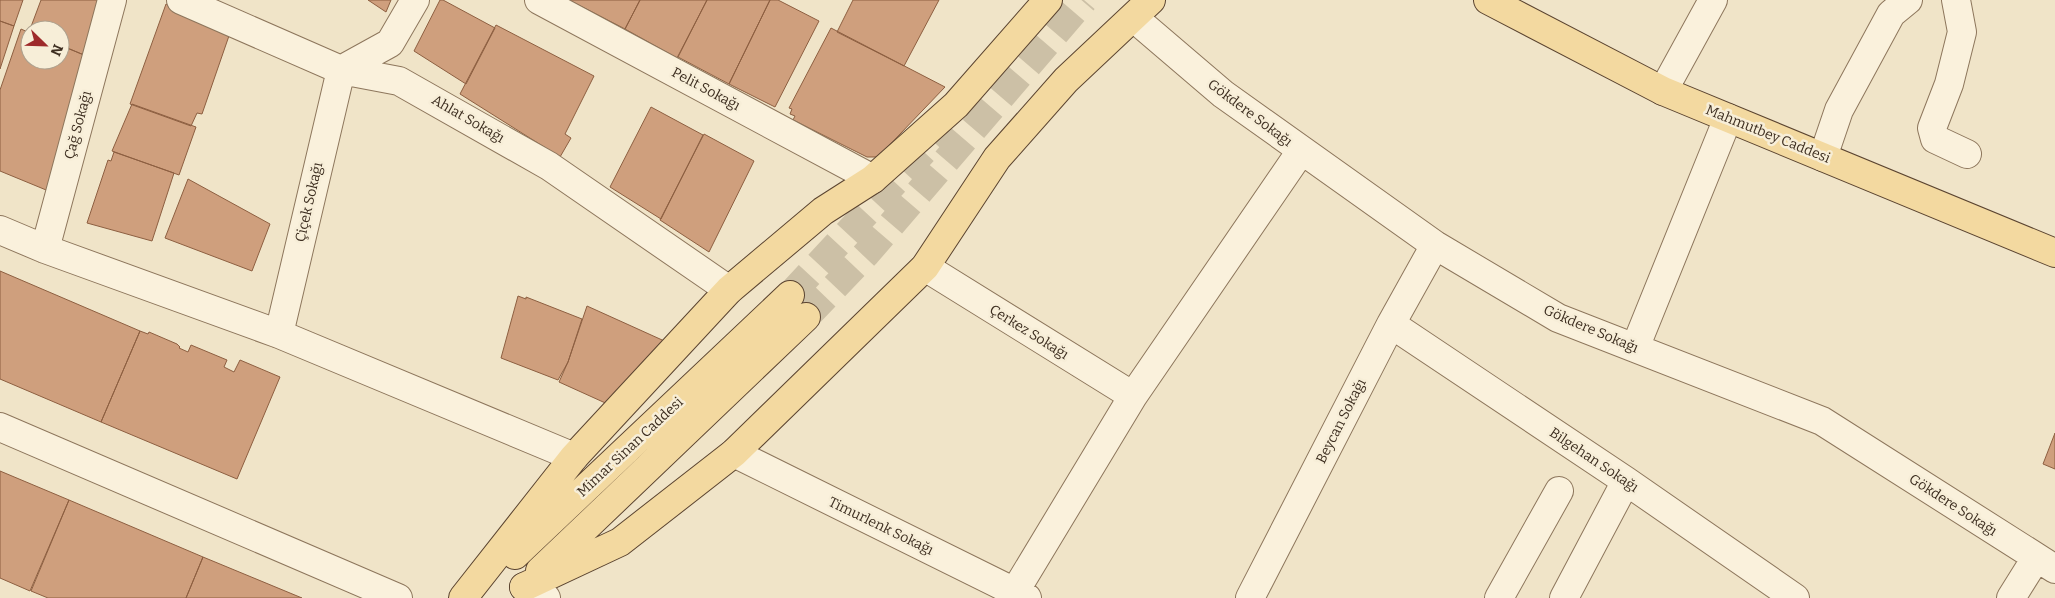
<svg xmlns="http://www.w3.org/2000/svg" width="2055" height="598" font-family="Bitter,serif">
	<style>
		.building { fill: #cf9f7d; stroke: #8d5f41 }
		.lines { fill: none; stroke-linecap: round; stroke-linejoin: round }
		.major-tunnel { stroke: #ccc0a6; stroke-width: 28; stroke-dasharray: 28 14; stroke-linecap: butt }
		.minor-casing { stroke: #8d765c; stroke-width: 30 }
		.major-casing { stroke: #5b4430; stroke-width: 30 }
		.minor { stroke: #faf1dc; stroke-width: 28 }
		.major { stroke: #f3d9a0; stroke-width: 28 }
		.labels { text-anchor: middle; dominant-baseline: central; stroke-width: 5; stroke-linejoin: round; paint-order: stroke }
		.street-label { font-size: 14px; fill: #3d2e20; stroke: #f7eed8 }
	</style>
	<rect width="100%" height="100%" fill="#f0e4c8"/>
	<path class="building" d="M0 0H23L14 26 0 21Z
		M41 0H117L96 60 60 45V30H30L29 32Z
		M368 0H391L386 12Z
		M440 0H443L495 28 466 84 414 51Z
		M569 0H640L625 29Z
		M640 0H707L677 58 625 29Z
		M707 0H770L729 84 678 57Z
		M770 0H778L819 21 775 107 729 84Z
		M853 0H939L904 66 837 32Z
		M166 4 231 30 202 114 197 113 191 126 130 104Z
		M0 21 14 26 0 69Z
		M496 25 594 76 565 134 571 138 560 157 460 94Z
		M831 28 945 87 878 157H867L793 120 795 116 790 114 792 109 789 108Z
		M21 29 30 33V60H60V45L96 60 51 192 0 171V90Z
		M132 104 196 127 179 175 112 151Z
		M651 107 703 135 661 219 610 187Z
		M704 134 754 161 709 252 660 220Z
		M114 152 174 173 152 241 87 223 108 160 111 161Z
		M188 179 270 224 252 271 165 238Z
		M0 271 140 331 101 422 0 379Z
		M518 296 526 299V297L582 319 568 362 558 380 501 358Z
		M587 306 671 344 612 406 559 382 568 362Z
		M140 331 148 334 149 332 177 344 180 347 179 348 188 352 191 345 227 360 224 367 234 372 240 360 280 377 237 479 101 422Z
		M2055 433V469L2043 464Z
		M0 471 69 500 30 591 0 578Z
		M69 500 203 557 186 598H48L31 591Z
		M203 557 302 598H186Z"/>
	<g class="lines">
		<path class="major-tunnel" d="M790 295 948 125
			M806 317 867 253 1084 0"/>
		<defs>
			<path id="minor" d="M181 0 341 70 399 81 549 166 729 290
				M539 0 873 179
				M1956 0 1962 32 1949 84 1932 128 1935 139 1967 154
				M1134 18 1223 94 1435 245 1558 318 1822 421 2055 569
				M1663 91 1713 0
				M1823 157 1839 110 1891 14 1908 0
				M0 230 45 249 279 334 574 457
				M45 249 112 0
				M925 267 1133 396
				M1391 324 1626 481 1795 598
				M279 334 341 70 390 43 415 0
				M1635 348 1728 118
				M0 427 398 598
				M734 453 1027 598
				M524 587 546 598
				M1011 598 1133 396 1301 151
				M1250 598 1391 324 1435 245
				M1499 598 1559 491
				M1564 598 1626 481
				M2011 598 2036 558"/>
			<path id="major" d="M1488 0 1663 91 2055 253
				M515 555 790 295
				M540 571 806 317
				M524 587 620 542 734 453 925 267 997 158 1066 80 1151 0
				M463 598 574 457 729 290 823 211 873 179 956 105 1048 0"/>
		</defs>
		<use href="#minor" class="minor-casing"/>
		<use href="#major" class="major-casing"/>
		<use href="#minor" class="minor"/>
		<use href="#major" class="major"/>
	</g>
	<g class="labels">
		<g class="street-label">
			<text transform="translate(706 89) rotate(28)">Pelit Sokağı</text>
			<text transform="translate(1250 113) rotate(37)">Gökdere Sokağı</text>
			<text transform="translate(468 119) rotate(30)">Ahlat Sokağı</text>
			<text transform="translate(78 125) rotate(-75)">Çağ Sokağı</text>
			<text transform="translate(1768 134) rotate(22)">Mahmutbey Caddesi</text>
			<text transform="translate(309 202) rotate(-77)">Çiçek Sokağı</text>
			<text transform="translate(1591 329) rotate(23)">Gökdere Sokağı</text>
			<text transform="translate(1029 332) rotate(32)">Çerkez Sokağı</text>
			<text transform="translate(1341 421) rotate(-63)">Beycan Sokağı</text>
			<text transform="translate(630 447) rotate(-43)">Mimar Sinan Caddesi</text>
			<text transform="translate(1594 460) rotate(34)">Bilgehan Sokağı</text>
			<text transform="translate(1953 505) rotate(33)">Gökdere Sokağı</text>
			<text transform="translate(881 526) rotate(26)">Timurlenk Sokağı</text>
		</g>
	</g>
	<g transform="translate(45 45) rotate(113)"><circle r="24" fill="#f7eed8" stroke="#ada18e"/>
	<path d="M0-4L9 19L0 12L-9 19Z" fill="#9e2a2b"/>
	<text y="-8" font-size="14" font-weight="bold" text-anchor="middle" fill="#3d2e20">N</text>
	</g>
</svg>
